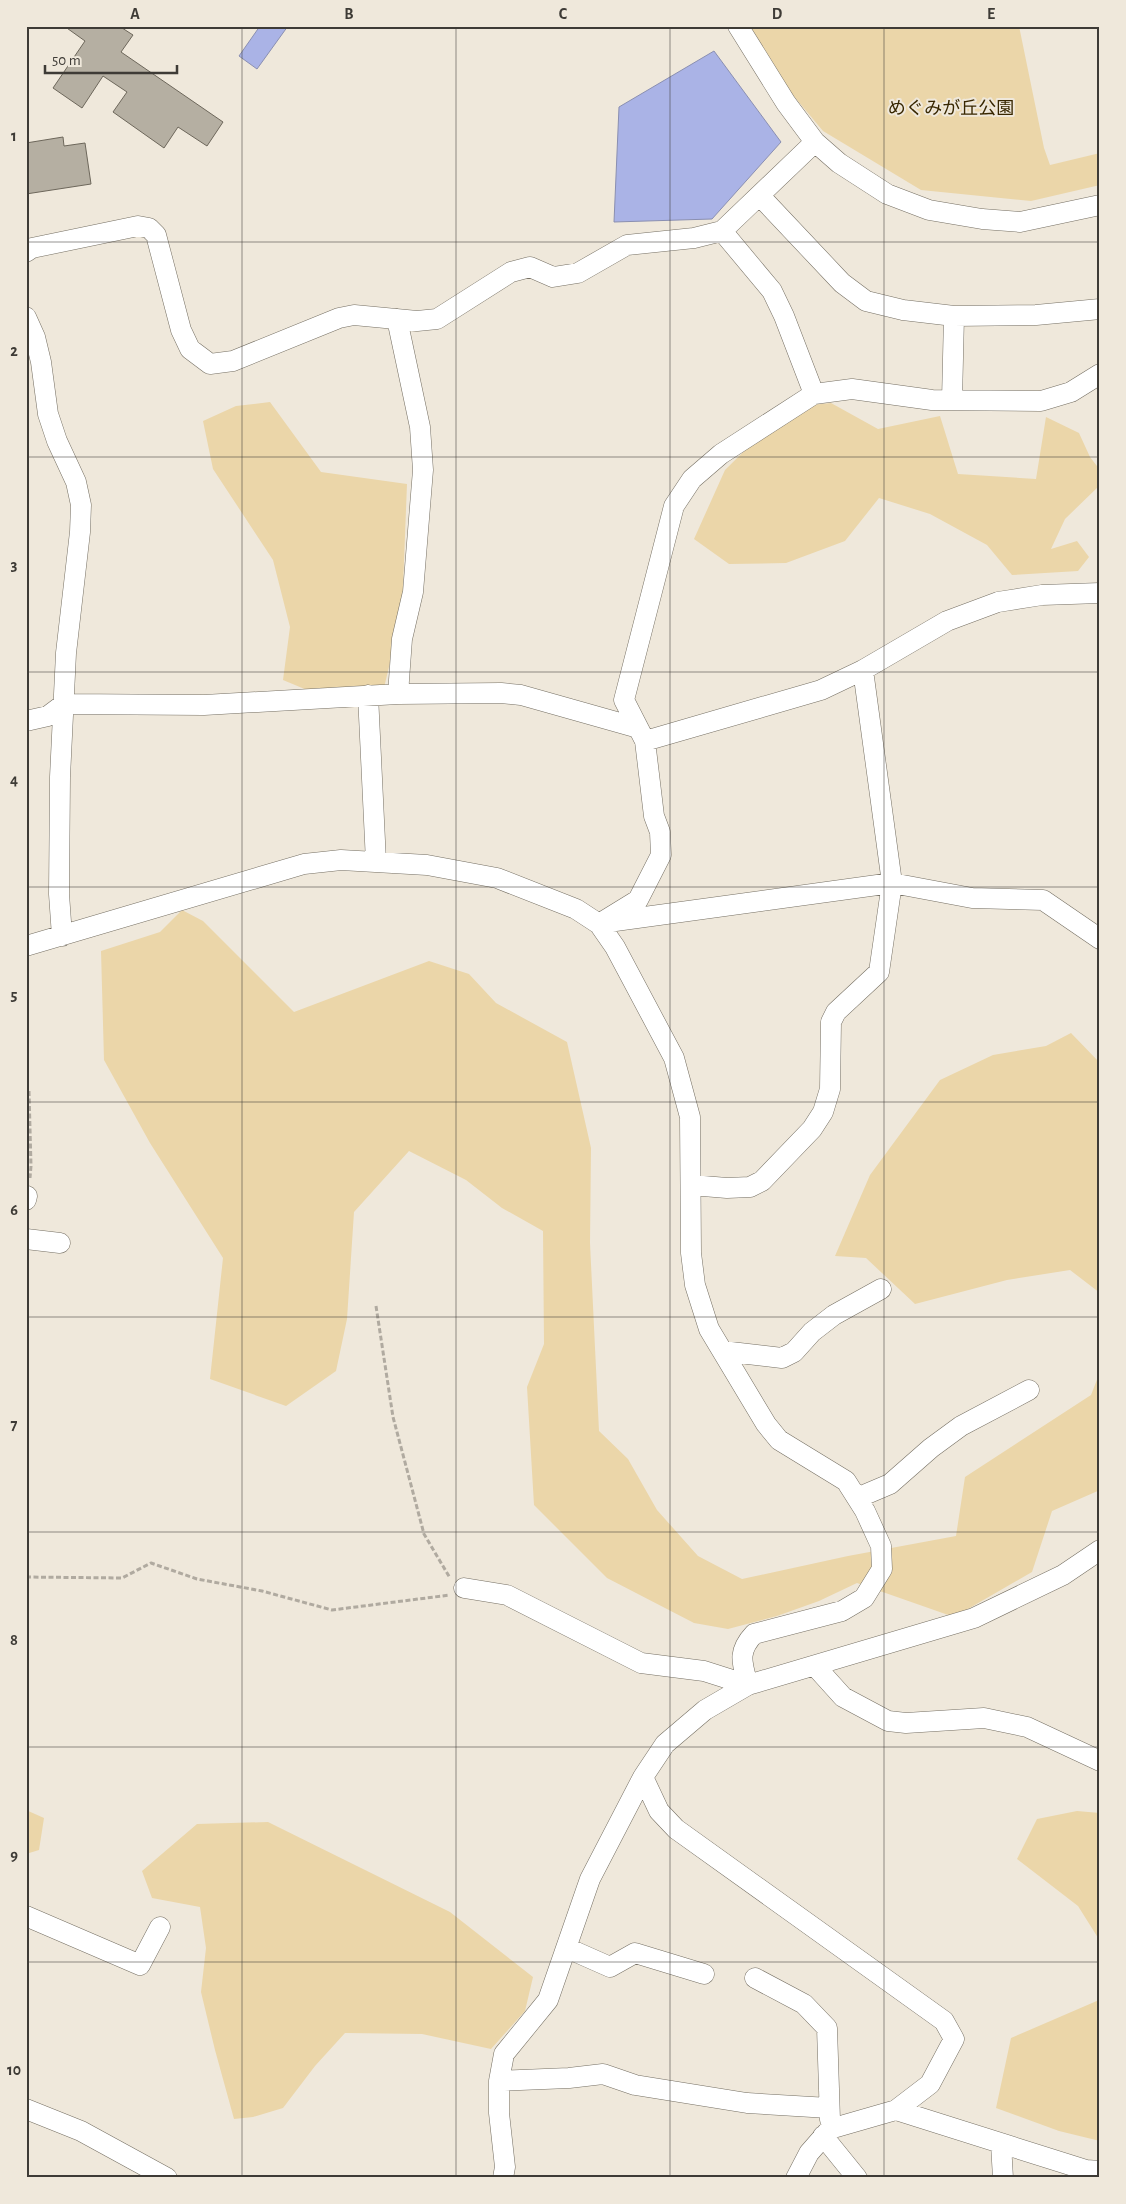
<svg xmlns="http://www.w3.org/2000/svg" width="1126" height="2204" font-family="'Alegreya Sans','Noto Sans JP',sans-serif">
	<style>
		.green { fill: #ebd6a9 }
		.water { fill: #aab3e6; stroke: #8a8fb1 }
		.building { fill: #b5afa2; stroke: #6d675b }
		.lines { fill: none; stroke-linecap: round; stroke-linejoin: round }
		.minor-casing { stroke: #756f63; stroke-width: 21 }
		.path { stroke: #b0aaa0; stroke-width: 3; stroke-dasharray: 5 2.5; stroke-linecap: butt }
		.minor { stroke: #fff; stroke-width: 20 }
		.grid { fill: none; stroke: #3e3b36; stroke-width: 1; stroke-opacity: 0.55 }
		.labels { text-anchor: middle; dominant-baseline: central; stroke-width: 4; stroke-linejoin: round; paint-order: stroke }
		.park-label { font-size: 18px; fill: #382700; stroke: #efe8db }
		.neatline { fill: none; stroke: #3e3b36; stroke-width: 2 }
		.grid-label { font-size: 16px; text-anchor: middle; font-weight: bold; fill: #3e3b36 }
	</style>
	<rect width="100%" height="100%" fill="#efe8db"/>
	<path class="green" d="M750 26H1019L1044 148 1050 165 1100 153V185L1031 201 921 190 823 131 792 94Z
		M270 402 321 472 407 484 402 612 383 692 319 695 283 680 290 627 273 560 213 469 203 421 236 406Z
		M831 403 878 429 940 416 958 474 1036 479 1046 417 1079 433 1090 457 1100 470V485L1065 519 1051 549 1077 541 1089 557 1078 571 1012 575 987 545 930 514 879 498 845 541 786 563 729 564 694 539 725 470 789 407Z
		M182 910 203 921 294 1012 429 961 469 974 496 1003 567 1042 591 1148 590 1243 599 1431 628 1459 657 1510 698 1556 742 1579 848 1556 956 1536 965 1477 1091 1395 1100 1372V1490L1052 1511 1032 1572 954 1617 857 1583 819 1601 777 1616 728 1629 694 1623 607 1578 534 1505 527 1387 544 1344 543 1231 502 1208 466 1180 409 1151 354 1212 347 1319 336 1371 286 1406 210 1379 223 1258 150 1143 104 1060 101 951 160 932Z
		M1071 1033 1100 1063V1293L1070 1270 1007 1280 915 1304 866 1258 835 1256 870 1175 940 1080 993 1055 1046 1046Z
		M26 1810 44 1818 39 1850 26 1854Z
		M1077 1811 1100 1813V1941L1078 1906 1017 1859 1037 1819Z
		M268 1822 450 1912 533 1977 525 2011 491 2049 422 2034 345 2033 315 2066 283 2108 253 2117 234 2119 215 2050 201 1992 206 1948 200 1907 152 1898 142 1871 197 1824Z
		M1100 1996V2141L1059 2131 996 2108 1011 2038 1099 2000Z"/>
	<path class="water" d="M260 26H288L257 69 239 56Z
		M714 51 781 142 712 219 614 222 619 107Z"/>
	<path class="building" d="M64 26H119L133 35 121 52 223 122 207 146 178 127 164 148 113 112 127 92 103 76 82 108 53 88 85 41Z
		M63 137 64 146 85 143 91 184 26 194V143Z"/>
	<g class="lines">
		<defs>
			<path id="minor" d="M738 26 786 103 815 142 839 163 887 194 929 210 982 219 1020 222 1100 205
				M760 196 842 283 866 301 903 310 954 316 1036 315 1100 309
				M722 231 772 291 784 316 814 394 852 389 932 400 1041 401 1071 392 1100 374
				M26 252 32 248 138 226 149 228 156 235 181 330 190 349 210 364 233 361 339 318 354 315 417 321 437 319 511 272 530 267 553 277 578 273 627 245 694 238 722 231 815 142
				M26 317 35 337 41 362 48 414 57 441 76 482 81 505 80 532 66 653 60 777 59 894 62 936
				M397 319 420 427 423 470 413 592 402 639 398 694
				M952 400 954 316
				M368 695 376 862
				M26 721 48 716 64 704 204 705 398 694 501 693 521 695 638 728
				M645 741 821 690 863 670 947 621 998 602 1042 595 1100 593
				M608 922 892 883 972 898 1043 900 1100 939
				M599 924 638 900 661 855 660 832 654 816 645 741 624 700 674 506 692 479 721 454 814 394
				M26 946 304 864 341 860 427 865 497 878 576 909 599 924 615 947 674 1058 690 1117 691 1253 695 1285 709 1329 766 1424 779 1440 846 1481 865 1511 881 1546 882 1569 864 1598 842 1611 754 1634C737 1652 742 1663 748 1685
				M691 1185 727 1188 750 1187 762 1181 812 1129 823 1112 830 1089 831 1022 836 1012 879 972 892 883 863 670
				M26 1200 27 1196
				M26 1239 60 1243
				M722 1351 782 1358 794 1352 812 1332 834 1315 881 1289
				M857 1498 890 1484 931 1448 961 1426 1029 1390
				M464 1588 507 1595 641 1663 704 1671 748 1685
				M815 1666 843 1697 888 1721 906 1723 984 1718 1027 1727 1100 1761
				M643 1777 659 1811 676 1829 944 2021 954 2039 930 2084 896 2110
				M26 1916 140 1965 160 1927
				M567 1948 610 1967 635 1953 704 1974
				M755 1978 804 2004 827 2028 830 2120
				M499 2081 569 2078 603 2074 635 2085 747 2103 829 2108
				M26 2109 81 2131 167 2178
				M823 2136 857 2178
				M1001 2144 1003 2178
				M503 2178 505 2167 499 2113V2081L504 2054 548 2000 590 1879 643 1777 665 1744 705 1710 748 1685 974 1618 1063 1575 1100 1550
				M796 2178 809 2153 830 2129 896 2110 1086 2170 1100 2171"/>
		</defs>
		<use href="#minor" class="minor-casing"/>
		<path class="path" d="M29 1091 31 1166 30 1178
			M376 1306 393 1417 424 1534 450 1578
			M26 1577 122 1578 151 1563 197 1579 262 1591 332 1610 450 1595"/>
		<use href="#minor" class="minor"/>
	</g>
	<path class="grid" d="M242 26V2178M456 26V2178M670 26V2178M884 26V2178M26 242H1100M26 457H1100M26 672H1100M26 887H1100M26 1102H1100M26 1317H1100M26 1532H1100M26 1747H1100M26 1962H1100"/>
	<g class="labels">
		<g class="park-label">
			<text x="951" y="109">めぐみが丘公園</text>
		</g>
	</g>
	<rect width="1126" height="2204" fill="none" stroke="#efe8db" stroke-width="55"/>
	<path d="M45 65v8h132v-8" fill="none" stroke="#3e3b36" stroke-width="2.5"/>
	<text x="52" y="65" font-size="15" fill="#3e3b36" stroke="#efe8db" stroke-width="4" paint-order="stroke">50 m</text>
	<rect x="28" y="28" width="1070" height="2148" class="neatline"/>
	<g class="grid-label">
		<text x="135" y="19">A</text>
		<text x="349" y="19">B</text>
		<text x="563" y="19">C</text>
		<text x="777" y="19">D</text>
		<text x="991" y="19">E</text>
		<text x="14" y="141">1</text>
		<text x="14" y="356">2</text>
		<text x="14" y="570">3</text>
		<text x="14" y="785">4</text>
		<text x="14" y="1000">5</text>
		<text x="14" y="1215">6</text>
		<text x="14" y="1430">7</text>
		<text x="14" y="1645">8</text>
		<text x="14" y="1860">9</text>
		<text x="14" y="2075">10</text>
	</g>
</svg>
